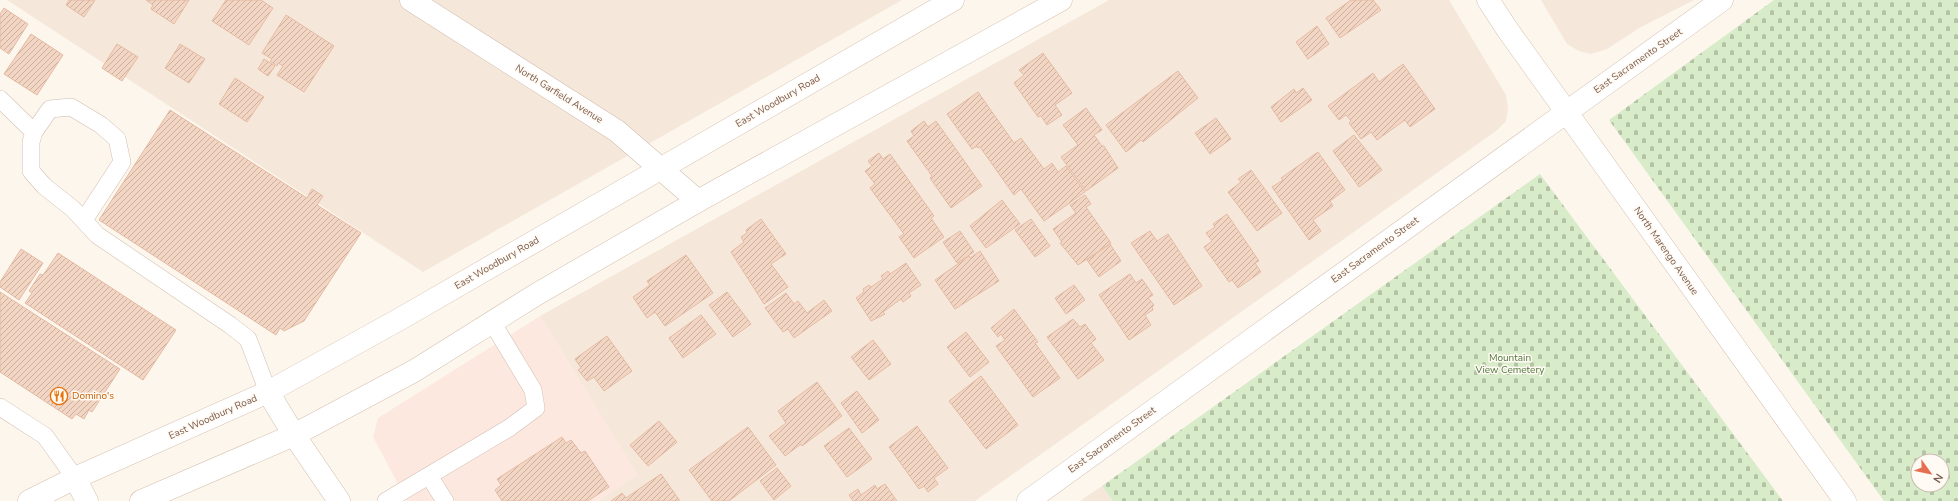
<svg xmlns="http://www.w3.org/2000/svg" width="1958" height="501" font-family="'Nunito Sans',sans-serif">
	<style>
		.residential { fill: #f5e8da }
		.commercial { fill: #fde8e0 }
		.cemetery { fill: url(#cemetery-stones); fill-rule: evenodd }
		.building { fill: url(#building-hatch); stroke: #e6bba3 }
		.lines { fill: none; stroke-linecap: round; stroke-linejoin: round }
		.lane-casing { stroke: #d1beb0; stroke-width: 18 }
		.street-casing { stroke: #d1beb0; stroke-width: 23 }
		.secondary-casing { stroke: #d6c0b0; stroke-width: 23 }
		.lane { stroke: #fff; stroke-width: 17 }
		.street { stroke: #fff; stroke-width: 22 }
		.secondary { stroke: #fff; stroke-width: 22 }
		.labels { text-anchor: middle; dominant-baseline: central; stroke-width: 3; stroke-linejoin: round; paint-order: stroke }
		.street-label { font-size: 10px; fill: #7a5c4d; stroke: #fffaf3 }
		.park-label { font-size: 10px; fill: #537a41; stroke: #fffaf3 }
		.food-label { font-size: 10px; fill: #c56008; stroke: #fffaf3; text-anchor: start }
	</style>
	<defs>
		<pattern id="cemetery-stones" width="16" height="16" patternUnits="userSpaceOnUse"><rect width="16" height="16" fill="#d8ecc9"/><path d="M2 7V4a2 2 0 0 1 4 0v3zM10 15v-3a2 2 0 0 1 4 0v3z" fill="#b4c2a5"/></pattern>
		<pattern id="building-hatch" width="6" height="6" patternUnits="userSpaceOnUse"><rect width="6" height="6" fill="#f3d5c3"/><path d="M-1 1l2-2M0 6l6-6M5 7l2-2" fill="none" stroke="#cab0a1"/></pattern>
	</defs>
	<rect width="100%" height="100%" fill="#fdf6ec"/>
	<path class="residential" d="M7 0H902L423 272Z
		M1109 0H1449L1506 95 1508 109 1506 121 1496 131 975 501H597L637 475 540 316Z
		M1541 0H1694L1641 27 1607 49 1591 54 1579 51 1567 44Z
		M1102 486 1113 501H1080Z"/>
	<path class="commercial" d="M540 316 638 475 597 501H407L373 437 378 418Z"/>
	<path class="cemetery" d="M1774 0H1958V501H1884L1609 120ZM1918 461H1942V485H1918Z
		M1540 174 1783 501H1113L1102 486Z"/>
	<path class="building" d="M69 0H95L84 17 66 5Z
		M146 0H189L174 24 151 9 153 5Z
		M226 0H261L273 8 249 45 212 21Z
		M1351 0H1373L1381 10 1340 38 1326 18Z
		M4 8 28 24 9 54 0 48V14Z
		M286 15 334 46 304 92 277 75 283 66 278 63 277 66 270 61 272 59 262 53Z
		M1317 26 1329 44 1308 59 1296 42Z
		M31 34 63 55 37 95 4 74Z
		M117 44 138 57 122 81 102 68Z
		M180 44 205 59 189 83 165 68Z
		M1043 53 1072 93 1055 105 1062 115 1047 125 1041 116 1038 117 1014 83 1024 75 1019 70Z
		M264 59 275 66 268 76 258 69Z
		M1403 64 1435 109 1410 127 1405 120 1377 140 1371 132 1361 139 1349 123 1351 121 1346 115 1339 120 1328 106 1373 73 1379 82Z
		M1178 71 1198 98 1143 142 1141 140 1126 152 1106 125Z
		M235 78 264 97 247 122 219 104Z
		M1303 88 1312 100 1281 122 1271 107 1294 89 1296 93Z
		M978 92 1014 143 1021 138 1044 169 1052 163 1058 172 1066 166 1085 192 1044 221 1021 189 1014 195 980 147 978 148 977 146 972 149 947 114Z
		M1086 108 1102 130 1094 135 1102 146H1104L1118 168 1086 191 1061 157 1078 145 1063 125Z
		M170 110 307 198 312 189 323 196 317 205 361 233 304 321 284 331 280 328 276 335 99 220Z
		M1216 118 1231 139 1210 154 1195 133Z
		M924 121 928 127 936 121 982 186 951 208 930 178 932 176 907 141 914 136 911 131Z
		M1354 135 1382 170 1359 187 1333 151Z
		M1318 152 1345 190 1330 201 1333 206 1313 220 1321 231 1309 240 1272 187 1283 180 1281 178Z
		M879 153 883 159 890 154 934 216 931 218 944 237 914 258 899 237 904 234 870 188 875 184 865 171 872 166 868 161Z
		M1251 170 1282 213 1257 231 1228 192 1241 182 1238 179Z
		M1085 195 1091 204 1086 207 1111 243 1078 265 1060 243 1062 242 1053 229 1076 213 1070 205Z
		M1002 200 1020 224 986 248 970 226Z
		M1227 214 1259 261 1255 263 1261 272 1238 288 1232 280 1229 282 1204 247 1212 241 1206 233 1215 227 1213 224Z
		M761 219 786 254 771 264 788 287 764 304 731 252 744 242 741 237 747 233 746 230Z
		M1031 219 1050 246 1035 257 1015 230Z
		M960 231 974 252 957 263 943 242Z
		M1150 231 1157 241 1168 234 1202 286 1174 305 1131 243Z
		M1110 244 1121 261 1099 277 1087 260Z
		M21 249 43 263 19 300 0 287V282Z
		M980 251 999 281 955 309 935 280 969 256 970 258Z
		M58 253 176 330 143 380 25 303 32 293 29 291 40 274 43 275Z
		M686 255 713 293 665 326 655 312 647 318 633 297 650 285 647 281Z
		M906 263 921 285 909 293 911 296 903 302 901 299 883 312 885 314 871 321 856 298 864 292 863 289 869 285 871 287 883 279 881 276 888 271 890 274Z
		M1130 274 1136 283 1142 279 1153 295 1148 298 1154 305 1152 307 1153 310 1145 315 1151 325 1129 340 1099 295Z
		M1074 285 1085 300 1066 314 1055 298Z
		M0 292 120 369 92 412 89 410 84 419 76 414 72 419 0 372Z
		M727 292 751 324 733 337 709 305Z
		M786 293 794 304 798 301 807 313 824 300 832 311 794 338 788 329 783 332 765 308Z
		M1014 309 1038 342 1035 343 1060 378 1033 397 996 346 1005 340 1001 334 998 337 991 328Z
		M701 315 716 334 683 358 669 338Z
		M1073 319 1080 327 1085 324 1096 339 1091 343 1104 360 1078 379 1047 337Z
		M966 332 989 362 970 377 947 347Z
		M607 336 632 371 604 391 594 377 587 381 578 370 581 368 575 359Z
		M873 340 891 364 869 380 851 357Z
		M981 376 1018 425 986 449 949 401Z
		M817 382 842 416 802 446 801 444 785 456 769 436 786 423 778 411Z
		M857 391 879 420 862 433 841 403Z
		M659 421 677 442 648 466 630 445Z
		M917 426 948 468 934 478 938 484 928 492 924 486 919 489 889 447Z
		M748 427 776 465 729 501H712L689 470Z
		M849 428 872 459 847 477 824 446Z
		M562 437 566 443 571 440 581 453 585 451 609 487 588 501H502L495 490 501 485 497 479Z
		M777 468 791 486 774 500 760 481Z
		M661 474 680 501H611L622 493 626 498Z
		M885 484 897 501H853L849 495 858 489 861 495 875 485 877 489Z"/>
	<g class="lines">
		<defs>
			<path id="lane" d="M0 99 34 132 31 142V171L44 186 73 209 97 235 230 325 248 339 268 392
				M34 132 50 109 71 107 101 125 117 139 122 162 84 220
				M0 407 45 436 75 478
				M429 476 445 501
				M386 501 509 428 536 408 533 390 492 322"/>
			<path id="street" d="M411 0 617 131 698 201
				M268 392 294 435 339 501
				M1028 501 1722 0"/>
			<path id="secondary" d="M1488 0 1507 29 1845 501
				M75 478 87 501
				M29 501 75 478 268 392 400 319 953 0
				M141 501 294 435 414 371 537 294 698 201 1061 0"/>
		</defs>
		<use href="#lane" class="lane-casing"/>
		<use href="#street" class="street-casing"/>
		<use href="#secondary" class="secondary-casing"/>
		<use href="#lane" class="lane"/>
		<use href="#street" class="street"/>
		<use href="#secondary" class="secondary"/>
	</g>
	<defs>
		<symbol id="restaurant-ring" viewBox="-11 -11 22 22"><circle r="9.5" fill="#fffaf3" stroke="#e8710a" stroke-width="1.5"/><path d="M-5-6h1v4h1v-4h1v4h1v-4h1v5L-1.5 .5V6h-2V.5L-5-1ZM5-6V6H3V1.5H1.5Q1.5-4 5-6Z" fill="#e8710a"/></symbol>
	</defs>
	<g fill-rule="evenodd">
		<use href="#restaurant-ring" x="49" y="386" width="20" height="20"/>
	</g>
	<g class="labels">
		<g class="street-label">
			<text transform="translate(1638 61) rotate(-35)">East Sacramento Street</text>
			<text transform="translate(559 94) rotate(32)">North Garfield Avenue</text>
			<text transform="translate(778 101) rotate(-30)">East Woodbury Road</text>
			<text transform="translate(1375 250) rotate(-36)">East Sacramento Street</text>
			<text transform="translate(1666 251) rotate(55)">North Marengo Avenue</text>
			<text transform="translate(497 263) rotate(-30)">East Woodbury Road</text>
			<text transform="translate(213 417) rotate(-24)">East Woodbury Road</text>
			<text transform="translate(1112 440) rotate(-36)">East Sacramento Street</text>
		</g>
		<g class="park-label">
			<text x="1510" y="358">Mountain<tspan x="1510" dy="12">View Cemetery</tspan></text>
		</g>
		<g class="food-label">
			<text x="72" y="396">Domino's</text>
		</g>
	</g>
	<g transform="translate(1930 473) rotate(123)"><circle r="19" fill="#fffaf3" stroke="#cabbb1"/>
	<path d="M0-3L7 15L0 10L-7 15Z" fill="#e76f51"/>
	<text y="-6" font-size="11" font-weight="bold" text-anchor="middle" fill="#7a5c4d">N</text>
	</g>
</svg>
